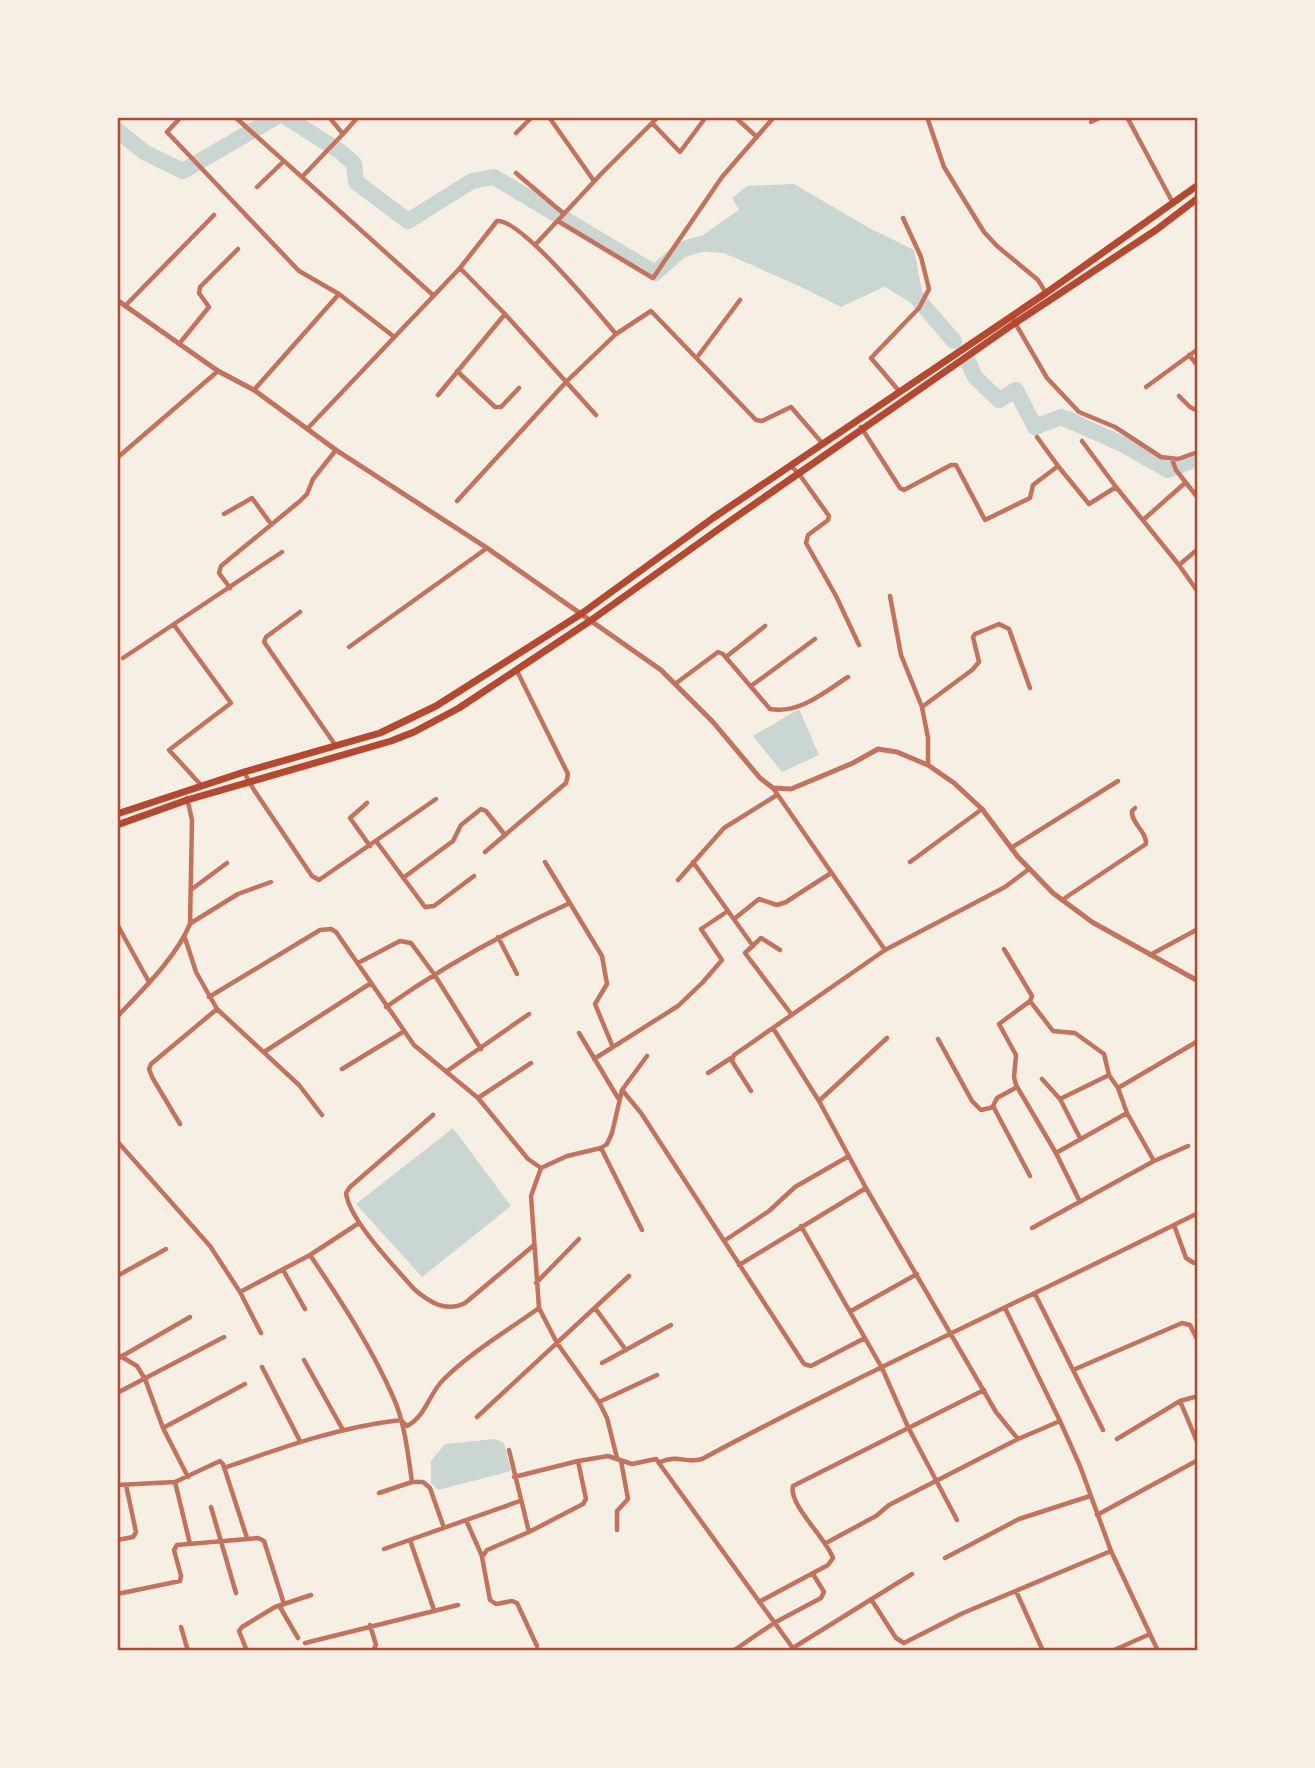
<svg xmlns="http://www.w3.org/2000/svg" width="1315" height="1768" font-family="'DejaVu Sans',sans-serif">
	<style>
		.water { fill: #c9d6d2 }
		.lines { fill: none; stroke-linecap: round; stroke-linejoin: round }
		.stream { stroke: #c9d6d2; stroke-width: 2.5 }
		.river { stroke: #c9d6d2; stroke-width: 16 }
		.minor { stroke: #c5725c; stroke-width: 4.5 }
		.tertiary { stroke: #c5725c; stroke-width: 5 }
		.primary { stroke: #b5482f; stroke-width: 7 }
		.neatline { fill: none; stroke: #b5482f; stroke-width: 2.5 }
	</style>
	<rect width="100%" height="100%" fill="#f6efe4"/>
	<path class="water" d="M794 184 869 228 914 250 922 291 888 285 841 307 799 286 724 253 681 250 739 210 732 198 747 186Z
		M799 709 819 755 782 772 753 736Z
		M453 1128 511 1206 422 1277 356 1204Z
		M495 1439 504 1443 511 1471 438 1490 431 1483V1461L445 1444Z"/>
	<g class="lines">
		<path class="stream" d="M1070 412 1161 461
			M1177 462 1191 457"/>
		<path class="river" d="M286 117 341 152 354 164 356 182 408 221 472 181 494 177 655 273 681 250 701 244
			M117 130 144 152 183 171 276 117
			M884 277 915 296 954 341
			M968 362 975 377 999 400 1016 390 1035 427 1061 417 1122 444 1168 470 1198 458"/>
		<path class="minor" d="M181 117 167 132 299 271 339 294 393 336
			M235 117 433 295
			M549 117 594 181
			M735 117 757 137
			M927 117 944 167 984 232 997 246 1038 280 1046 293
			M1127 117 1173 203
			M1091 122 1101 117
			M652 123 680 152 706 117
			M516 133 532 117
			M343 134 358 117
			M516 173 564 214
			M302 177 343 134 329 117
			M257 187 284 161
			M558 221 653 278 722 177 774 117
			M535 245 602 173 658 117
			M460 268 505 314 596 415
			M125 306 214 215
			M1014 321 1047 378 1079 412 1115 427 1161 457 1178 459 1198 452
			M179 344 209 307 199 293 200 287 238 249
			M1189 355 1198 366
			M698 356 740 300
			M457 371 495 407H501L519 388
			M1146 387 1198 349
			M254 390 339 294
			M899 391 871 358 919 308 929 289 921 257 903 218
			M438 395 505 314
			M1179 396 1190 407 1198 411
			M861 427 900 488 904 490 951 465H956L985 520 1030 498 1033 485 1058 466 1089 504 1116 487 1179 565 1198 592
			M308 428 460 268 497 221C520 218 599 314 616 334
			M1037 437 1058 466
			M1082 441 1116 487
			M117 458 218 371
			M1172 459 1176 470 1198 498
			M791 466 799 474 829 516 828 520 808 535 806 543 836 596 859 645
			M457 501 567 381 616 334 651 311 756 420 762 421 791 407 823 444
			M224 514 252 498 271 524
			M1143 520 1185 483
			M1179 565 1198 549
			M230 588 219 573 221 566 300 501 307 494 313 479 336 450
			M890 596 901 655 922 707 928 738V765
			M300 612 266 637 264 642 336 746
			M174 625 231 703 169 750 201 785
			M349 647 487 548
			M726 657 765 626
			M123 658 282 552
			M675 684 718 652 723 654 770 709C800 714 824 692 848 677
			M751 686 815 639
			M922 707 972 670 979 662 973 637 975 634 999 624 1009 629 1030 688
			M244 772 254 790 312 876 319 880 436 799
			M773 788 885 950
			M367 803 350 818 370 846
			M376 841 425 907 434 906 474 876
			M1011 848 1118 781
			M485 852 566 783 568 774 517 671
			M545 862 602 956 607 984 595 1004 612 1045
			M693 862 753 946
			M910 862 982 809
			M403 878 453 841 461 825 481 809 486 811 505 835
			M678 880 724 828 777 795
			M192 889 227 863
			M1062 900 1146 844C1147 831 1131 824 1132 811L1135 808
			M734 919 759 899 777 905 786 902 831 873
			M191 923 238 894 271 882
			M117 924 149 982
			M498 937 517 974
			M185 938 196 972 217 1009 299 1085 322 1115
			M1004 949 1032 996 1030 1001 999 1024 1016 1055 1014 1077 1016 1085 1056 1153 1080 1202
			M780 950 761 938 745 953 792 1015
			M1150 955 1198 929
			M358 963 400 941 411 943 434 974 481 1049
			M209 997 320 930 331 929 336 932 414 1045 478 1098 528 1159 541 1168 567 1156 601 1148 607 1144 612 1133 622 1090 647 1056
			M1030 1001 1053 1031 1075 1033 1104 1054 1109 1075 1118 1088 1127 1113 1154 1161
			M386 1007C444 966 505 932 570 903
			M117 1017C143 989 175 959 190 924L192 820 187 798
			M773 1028 819 1101 866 1188 996 1412 1018 1439 1060 1421 1080 1466 1111 1551 1158 1651
			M579 1033 618 1098
			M938 1039 972 1101 981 1110 994 1107
			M264 1052 371 983
			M594 1059 678 1006 703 982 722 960 701 929 728 911
			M342 1069 403 1032
			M447 1071 529 1014
			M708 1073 731 1058
			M1042 1079 1060 1099 1080 1138
			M1017 1087 997 1098 993 1106 1030 1176
			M1118 1088 1198 1041
			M622 1090 641 1113 804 1364 811 1366 865 1338
			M751 1091 732 1061 734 1055 885 950 1005 887 1029 869
			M478 1098 531 1063
			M1060 1099 1109 1075
			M819 1101 887 1038
			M433 1115 350 1187 346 1193C349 1220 396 1268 414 1289 429 1302 446 1313 465 1303L533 1246
			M180 1124 152 1077 149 1069 151 1064 217 1009
			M117 1141 210 1246 240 1292 261 1333
			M601 1148 642 1230
			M1056 1153 1127 1113
			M541 1168 531 1196 539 1308 557 1343 599 1402 607 1418 617 1458
			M117 1211H118
			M1174 1225 1186 1258 1194 1263 1198 1262
			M801 1226 882 1368 908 1427 957 1520
			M1032 1228 1154 1161 1188 1146
			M724 1241 769 1211 795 1187 849 1156
			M310 1255C341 1301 372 1348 394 1399 405 1424 408 1455 412 1482
			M739 1265 866 1188
			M283 1270 305 1309
			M117 1276 166 1249
			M536 1283 579 1239
			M240 1292 310 1255 359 1223
			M1035 1294 1103 1430
			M595 1308 626 1350
			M1005 1308 1060 1421
			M851 1311 917 1274
			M117 1354 137 1366 145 1379 163 1428 188 1477
			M117 1359 190 1317
			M304 1360 343 1430
			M602 1363 671 1325
			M262 1367 300 1441
			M1073 1370 1182 1323 1190 1325 1198 1341
			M117 1393 224 1337
			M1180 1401 1198 1396
			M599 1402 657 1375
			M477 1417 629 1276
			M163 1428 245 1384
			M1117 1439 1180 1401 1198 1444
			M509 1450 529 1532
			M660 1462C680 1454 685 1464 702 1459 864 1372 1033 1296 1198 1213
			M224 1468C283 1447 339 1427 401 1420L407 1426C425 1417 429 1394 443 1380 471 1352 507 1331 539 1308
			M514 1477 578 1461 608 1456 632 1464 656 1459 795 1651
			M175 1482 190 1544
			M117 1485 175 1482 220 1461 223 1464 247 1538
			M379 1493 412 1482H423L430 1488 444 1528
			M211 1507 236 1593
			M1097 1515 1198 1460
			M466 1520 482 1556
			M617 1530V1511L628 1499 621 1461
			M117 1540 133 1537 136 1532 126 1485
			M410 1540 434 1610
			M826 1543 876 1516 889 1505 1018 1439
			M384 1549 520 1501
			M945 1558 1019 1519 1090 1496
			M1016 1591 1043 1651
			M117 1594 180 1581 181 1576 174 1550 177 1545 258 1538 264 1541 284 1604 280 1607 298 1638
			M871 1599 896 1638 904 1643 963 1613 1111 1551
			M759 1602 828 1565 833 1558C826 1538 788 1504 793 1486L984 1390
			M370 1625 376 1645 373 1651
			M181 1627 188 1651
			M305 1643 458 1605
			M537 1646 517 1603 512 1601 496 1604 490 1600 482 1557 487 1550 529 1532 583 1504 586 1499 578 1461
			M146 1650V1651
			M247 1651 239 1631 242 1627 275 1607 311 1595
			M733 1651 774 1623 821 1598 824 1592 813 1574
			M788 1651 912 1574
			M1112 1651 1150 1634"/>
		<path class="tertiary" d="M117 300 218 371 254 390 336 450 487 548 661 670 713 722 760 778 773 788 791 789 853 763 878 749 897 752 928 765 954 783 982 809 1018 857 1053 893 1092 922 1198 981"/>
		<path class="primary" d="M117 814 244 772 380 733 436 706 581 614 713 518 1046 293 1198 185
			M117 825 187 800 391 741 414 732 459 708 590 621 723 526 1015 323 1156 230 1198 198"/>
	</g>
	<rect width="1315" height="1768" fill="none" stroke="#f6efe4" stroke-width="238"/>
	<rect x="119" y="119" width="1077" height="1530" class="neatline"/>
</svg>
